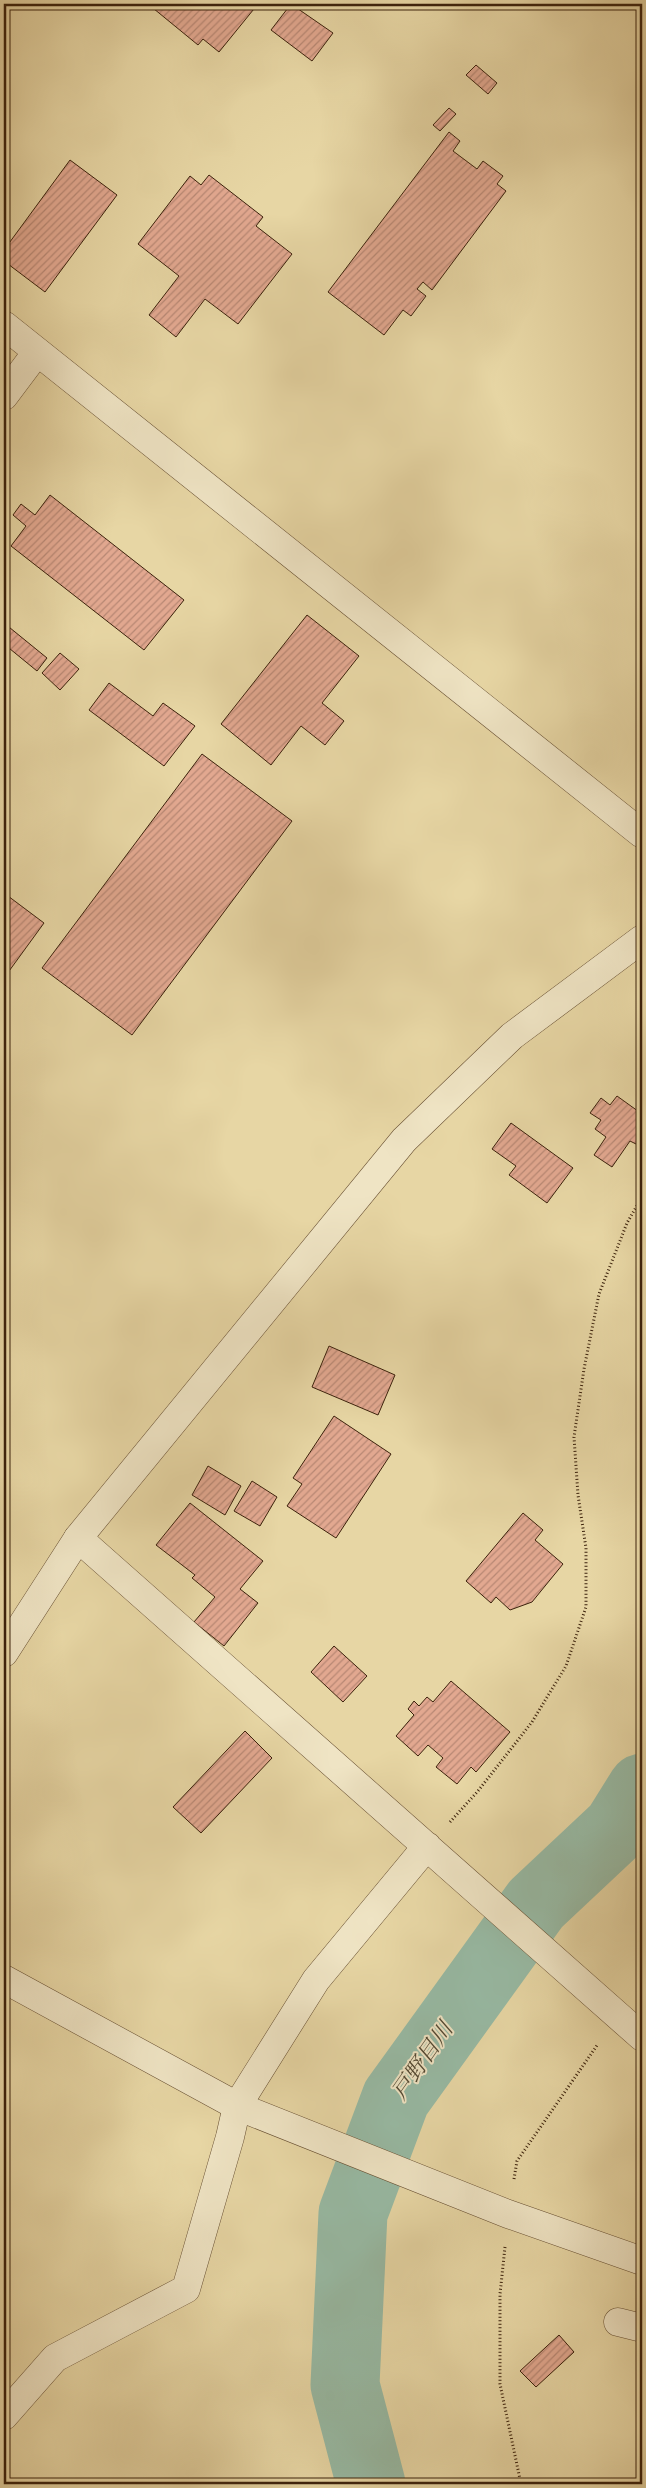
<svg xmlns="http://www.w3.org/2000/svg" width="646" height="2488" font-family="'Sorts Mill Goudy','Noto Serif JP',serif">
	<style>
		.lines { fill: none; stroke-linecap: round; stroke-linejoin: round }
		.river { stroke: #97b9a3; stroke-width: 69 }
		.building { fill: url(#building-hatch); stroke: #3c220c }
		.minor-casing { stroke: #674f32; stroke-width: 29 }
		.tertiary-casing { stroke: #674f32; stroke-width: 29 }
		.path { stroke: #3c220c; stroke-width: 3; stroke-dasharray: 1 2.5; stroke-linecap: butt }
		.minor { stroke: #efe4c4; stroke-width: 28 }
		.tertiary { stroke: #efe4c4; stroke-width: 28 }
		.labels { text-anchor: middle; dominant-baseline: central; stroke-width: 4; stroke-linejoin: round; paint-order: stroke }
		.water-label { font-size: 22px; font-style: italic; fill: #534832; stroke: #efe4c4 }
	</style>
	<defs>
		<pattern id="building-hatch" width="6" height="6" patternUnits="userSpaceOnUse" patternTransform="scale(1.25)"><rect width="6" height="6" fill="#e2a890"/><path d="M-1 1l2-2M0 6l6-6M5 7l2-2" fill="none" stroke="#b88874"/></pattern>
	</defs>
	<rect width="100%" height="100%" fill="#e7d6a4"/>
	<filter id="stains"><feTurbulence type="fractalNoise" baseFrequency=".004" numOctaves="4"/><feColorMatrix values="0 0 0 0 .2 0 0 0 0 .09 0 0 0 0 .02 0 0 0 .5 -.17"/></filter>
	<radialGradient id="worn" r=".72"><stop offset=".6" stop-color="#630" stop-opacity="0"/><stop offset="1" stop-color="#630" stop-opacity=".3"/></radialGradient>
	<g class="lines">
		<path class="river" d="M371 2484 345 2385 353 2213 396 2098 536 1904 617 1828 642 1788"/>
	</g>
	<path class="building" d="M148 4H258L219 52 203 39 198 45Z
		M291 4 333 33 312 61 271 30Z
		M476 65 497 83 488 94 466 75Z
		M449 108 456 114 440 131 433 125Z
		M449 132 460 141 453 151 477 169 483 161 503 176 497 184 506 191 432 290 423 282 417 289 426 296 411 316 403 310 384 335 328 292Z
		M70 160 117 195 45 292 4 261V250Z
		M209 175 263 217 256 226 292 254 238 324 205 299 176 337 149 315 179 276 138 244 190 176 201 185Z
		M50 495 184 600 144 650 11 546 26 526 13 515 21 504 35 515Z
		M307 615 359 656 322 703 344 721 325 745 301 726 271 765 221 724Z
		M4 623 47 658 37 671 4 644Z
		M60 653 79 669 60 690 42 673Z
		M109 683 153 716 163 703 195 726 164 766 89 710Z
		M202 754 292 821 132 1035 42 968Z
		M4 893 44 923 4 978Z
		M617 1096 642 1114V1147L630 1141 612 1167 594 1155 606 1137 595 1129 601 1120 590 1113 601 1098 610 1105Z
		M511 1123 573 1168 547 1203 509 1175 516 1166 492 1149Z
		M329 1346 395 1375 378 1415 312 1387Z
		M334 1416 391 1454 336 1538 287 1506 302 1484 293 1478Z
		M208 1466 241 1486 225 1515 192 1495Z
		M252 1481 277 1497 260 1526 234 1511Z
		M190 1503 263 1561 240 1589 258 1603 224 1646 194 1622 215 1597 192 1578 195 1575 156 1545Z
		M523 1513 543 1530 535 1540 563 1564 532 1602 510 1610 496 1597 491 1603 466 1581Z
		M334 1646 367 1676 343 1702 311 1672Z
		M451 1681 510 1732 476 1772 471 1767 457 1784 436 1767 443 1758 428 1745 418 1756 396 1736 414 1715 408 1709 414 1701 419 1706 427 1697 433 1702Z
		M245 1731 272 1758 201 1833 173 1807Z
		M559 2335 574 2352 536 2387 520 2371Z"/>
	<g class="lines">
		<defs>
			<path id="minor" d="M4 396 37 352
				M78 1538 642 2037
				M618 2322 642 2328
				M4 2416 55 2358 186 2289 230 2137 237 2106 316 1980 427 1846"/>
			<path id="tertiary" d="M4 325 642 834
				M4 1653 78 1538 404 1140 512 1036 642 939
				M4 1979 237 2106 508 2214 642 2261"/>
		</defs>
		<use href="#minor" class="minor-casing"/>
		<use href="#tertiary" class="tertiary-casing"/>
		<path class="path" d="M450 1822 478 1791 532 1722 566 1666 586 1607V1548L578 1495 574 1437 584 1369 599 1294 627 1223 642 1197
			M639 1989 642 1982
			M514 2179 517 2161 598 2044
			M505 2247 500 2294V2384L521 2484"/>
		<use href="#minor" class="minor"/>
		<use href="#tertiary" class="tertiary"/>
	</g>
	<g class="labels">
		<g class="water-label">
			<text transform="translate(424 2062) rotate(-55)">戸野目川</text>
		</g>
	</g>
	<rect width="646" height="2488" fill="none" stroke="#e7d6a4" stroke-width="20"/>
	<rect x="5" y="5" width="636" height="2478" fill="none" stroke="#3c220c" stroke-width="2.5"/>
	<rect x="10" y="10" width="626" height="2468" fill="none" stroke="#3c220c"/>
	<rect width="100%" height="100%" filter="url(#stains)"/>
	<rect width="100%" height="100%" fill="url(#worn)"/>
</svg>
